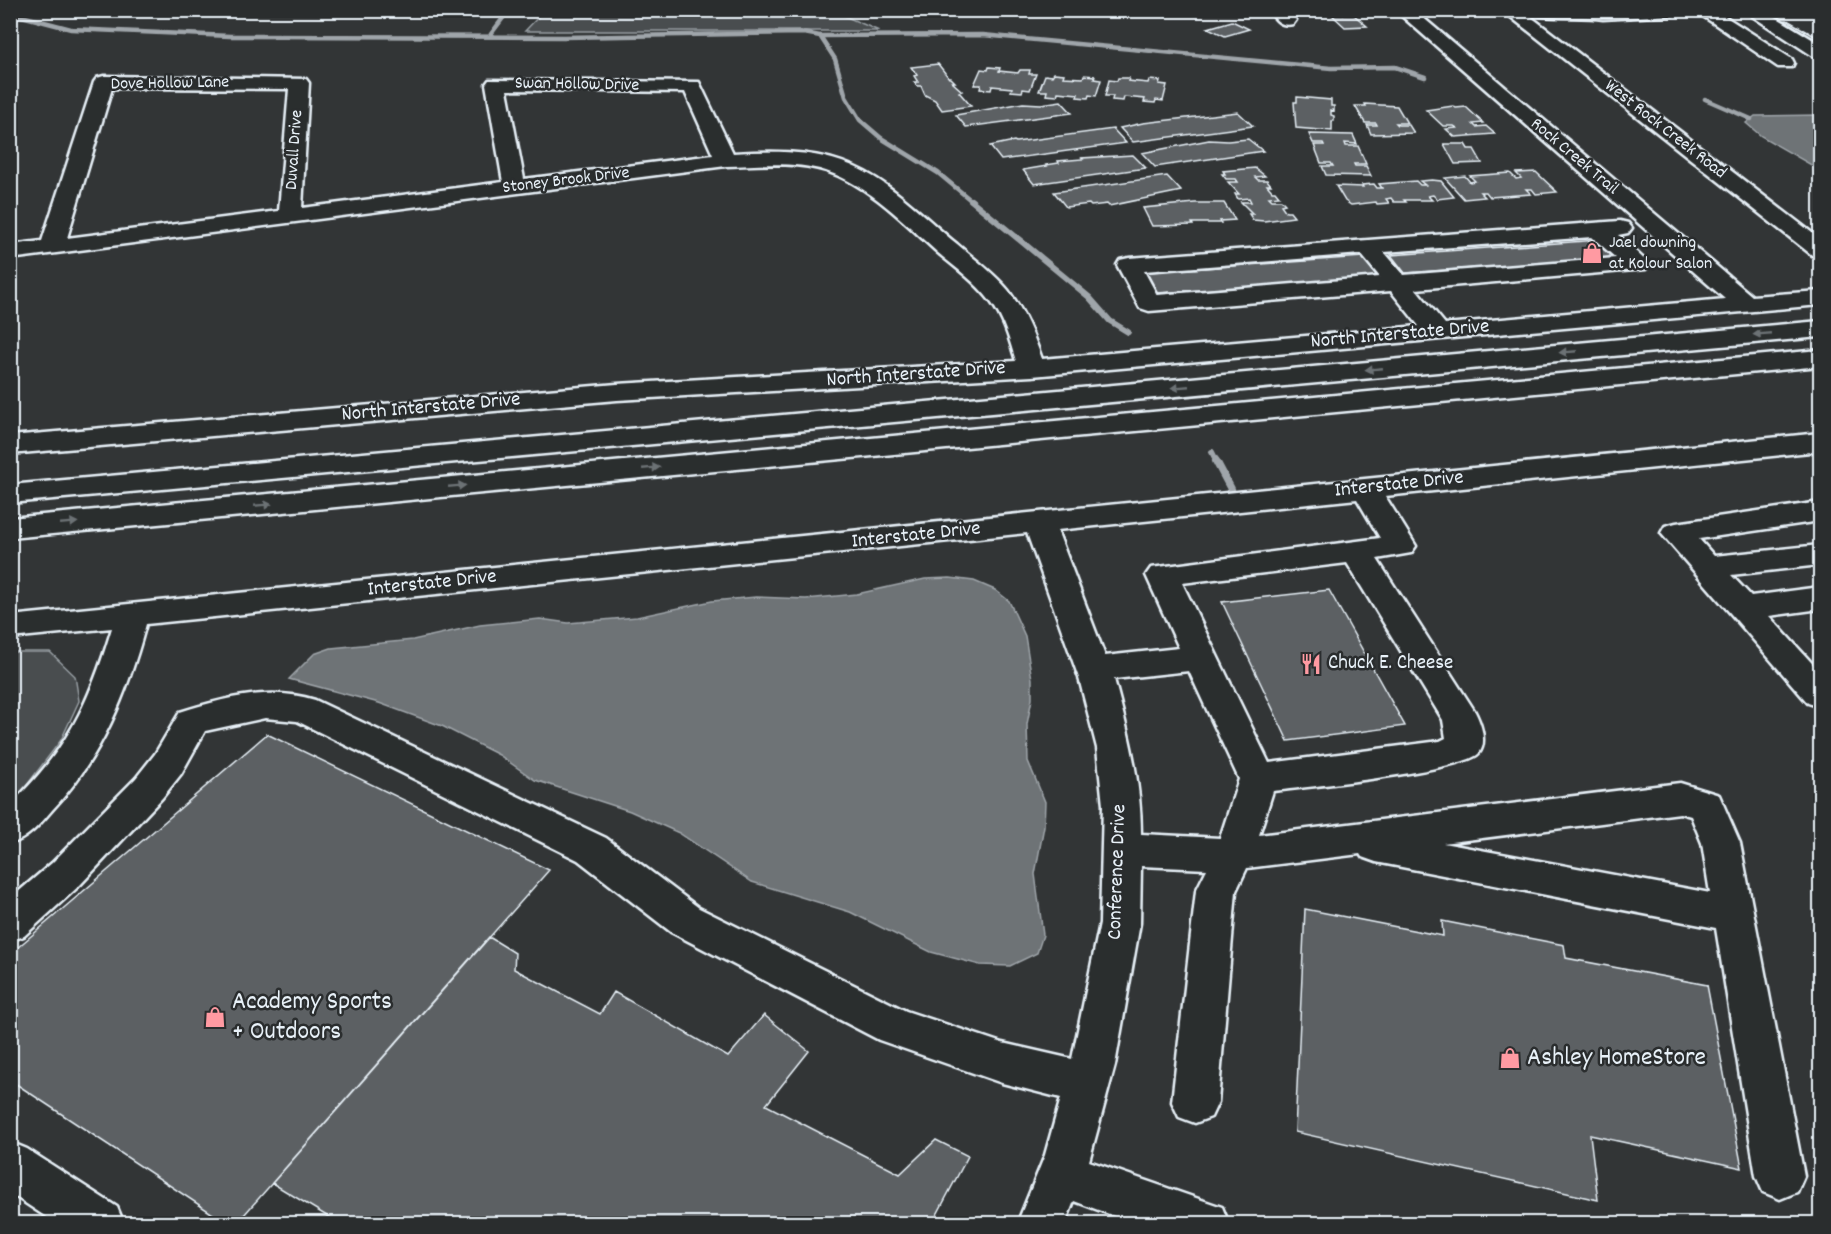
<svg xmlns="http://www.w3.org/2000/svg" width="1831" height="1234" font-family="Dekko,sans-serif">
	<style>
		.green { fill: #494d4f; stroke: #989fa4; stroke-width: 1.5 }
		.water { fill: #6e7376; stroke: #9fa5aa; stroke-width: 1.5 }
		.lines { fill: none; stroke-linecap: round; stroke-linejoin: round }
		.stream-far2 { stroke: #9fa5aa; stroke-width: 4.5 }
		.stream-far1 { stroke: #9fa5aa; stroke-width: 6 }
		.stream { stroke: #9fa5aa; stroke-width: 8 }
		.building { fill: #5c6063; stroke: #e8f1f8; stroke-width: 1.5 }
		.minor-casing { stroke: #e8f1f8; stroke-width: 5 }
		.major-casing { stroke: #e8f1f8; stroke-width: 5 }
		.highway-casing { stroke: #e8f1f8; stroke-width: 5 }
		.minor { fill: #2a2d2e; fill-rule: evenodd }
		.major { fill: #2a2d2e; fill-rule: evenodd }
		.highway { fill: #2a2d2e; fill-rule: evenodd }
		.oneway { fill: #6c7275 }
		.labels { text-anchor: middle; dominant-baseline: central; stroke-width: 5; stroke-linejoin: round; paint-order: stroke }
		.far-street-label { font-size: 18px; fill: #e8f1f8; stroke: #2a2d2e }
		.far-poi-label { font-size: 18px; fill: #e8f1f8; stroke: #2a2d2e; text-anchor: start }
		.street-label { font-size: 21px; fill: #e8f1f8; stroke: #2a2d2e }
		.poi-label { font-size: 21px; fill: #e8f1f8; stroke: #2a2d2e; text-anchor: start }
		.near-poi-label { font-size: 26px; fill: #e8f1f8; stroke: #2a2d2e; text-anchor: start }
	</style>
	<rect width="100%" height="100%" fill="#323536"/>
	<filter id="ink" filterUnits="userSpaceOnUse"><feTurbulence type="fractalNoise" baseFrequency=".0167" numOctaves="2"/><feDisplacementMap in="SourceGraphic" scale="12" xChannelSelector="R" yChannelSelector="G"/><feConvolveMatrix kernelMatrix="1 2 1 2 8 2 1 2 1" color-interpolation-filters="sRGB"/></filter>
	<g filter="url(#ink)">
		<path class="green" d="M545 10 833 11 879 31H525Z
			M11 652H50L75 676 79 701 61 740 11 806Z"/>
		<path class="water" d="M1820 115V170L1761 136 1746 123 1755 116Z
			M950 578 974 581 995 590 1009 601 1025 636 1032 679V699L1027 724 1028 761 1045 802 1044 826 1035 874 1043 935 1037 953 1010 966 980 965 931 952 850 912 752 882 679 833 630 811 535 780 499 755 442 726 379 703 289 679 314 654 331 648 413 640 480 625 540 619 568 623 637 617 712 601 756 597 806 599 857 594 925 579Z"/>
		<g class="lines">
			<path class="stream-far2" d="M10 13 71 29 230 36 564 37 804 33 820 36 983 35 1331 68 1395 67 1425 77
				M491 34 509 10
				M820 36 835 59 846 97 860 120 881 138 938 173 973 202
				M1705 99 1751 119"/>
			<path class="stream-far1" d="M971 200 1089 297 1110 321 1128 332
				M1212 452 1217 462"/>
			<path class="stream" d="M1216 461 1231 489"/>
		</g>
		<path class="building" d="M1353 14 1367 26 1345 27 1332 15Z
			M1787 20 1820 39V49L1771 21Z
			M1232 21 1249 29 1225 36 1208 28Z
			M938 64 949 78H951L955 82H952L962 91 959 92 971 106 942 110 935 100 925 95 921 86H917L914 82H918L914 76 917 75 911 67Z
			M989 67 1000 68 999 71 1018 73 1020 70H1030L1029 74H1036L1030 90 1023 89 1022 92 1011 91 1012 88 992 86 991 90 980 89 981 85H974L981 69 988 70Z
			M1054 73 1064 74 1063 77 1083 78 1084 75 1095 76 1094 79 1101 80 1096 96 1089 95 1088 98 1077 97 1078 94 1058 92 1057 96 1046 95 1047 91H1039L1045 75 1052 76Z
			M1118 78H1129L1128 81 1148 83 1149 80 1160 81 1159 84 1167 85 1163 101 1156 100 1155 103 1144 102 1145 99 1124 97 1123 101 1112 100 1113 96H1105L1109 80 1117 81Z
			M1297 97 1331 100V106H1334V111L1331 110V115L1334 116V121H1332V131L1296 128 1294 102H1297Z
			M1061 101 1072 113 966 127 956 115 1023 103 1041 104Z
			M1365 104 1397 106 1407 123H1396L1398 125H1409L1414 133 1371 134 1367 125H1377L1376 123H1365L1355 106H1366Z
			M1453 106 1456 108 1466 107 1483 123 1473 124 1476 127 1486 126 1495 134 1455 137 1446 129 1457 128 1454 126H1443L1426 110Z
			M1238 112 1253 126 1133 142 1120 128 1143 123Z
			M1113 129 1126 143 1001 160 990 146 1014 141 1016 142Z
			M1309 134 1353 135 1357 144 1345 143 1346 146H1358L1366 164H1354L1355 166H1366L1371 176 1326 175 1322 166H1333L1331 163H1321L1314 145H1324L1323 143H1313Z
			M1248 139 1263 151 1155 167 1142 153 1209 140 1228 141Z
			M1444 144H1465L1468 149H1474L1482 163 1455 164Z
			M1133 155 1146 168 1034 184 1023 170 1047 166 1046 165 1059 163 1058 161 1083 159 1082 158Z
			M1255 168 1265 176 1255 177 1258 180H1267L1271 185H1267L1272 191H1275L1279 196 1269 197 1272 200H1281L1285 204 1281 205 1286 212H1290L1294 217 1264 221 1253 220 1249 214H1253L1241 202H1251L1249 198 1238 199 1235 194H1239L1228 182H1238L1236 179H1226L1222 174H1225L1223 171Z
			M1536 172 1557 192 1536 194 1532 189H1526L1531 194 1490 197 1486 192H1480L1485 197 1464 199 1445 178 1465 176 1470 182 1475 181 1470 176 1510 173 1516 179 1521 178 1516 173Z
			M1167 176 1181 191 1109 206 1107 204 1091 206 1089 204 1066 207 1054 192Z
			M1432 180 1441 181 1454 197 1437 199 1433 195 1428 196 1432 200H1404L1406 202H1394L1391 198 1386 199 1389 203 1377 204 1376 202 1351 205 1345 201 1336 186 1363 187 1362 185 1374 184 1377 188H1382L1379 184 1416 181 1420 185H1425L1420 181Z
			M1195 203H1224L1235 220 1220 221 1221 223H1192L1193 225 1152 226 1143 208Z
			M1599 240 1618 258 1405 273 1391 255Z
			M1363 257 1378 278 1157 293 1146 272Z
			M1329 590 1405 726 1288 741 1222 602Z
			M267 734 549 870 236 1224H228L10 1080V954Z
			M1305 909 1443 936 1442 921 1564 945 1566 958 1707 985 1742 1168 1590 1135 1598 1200 1295 1132Z
			M489 937 515 953 514 969 600 1014 614 992 728 1057 764 1015 809 1051 766 1105 900 1174 936 1140 968 1156 932 1224H340L272 1183Z"/>
		<g class="lines">
			<defs>
				<path id="minor" d="M1269 10H1288L1296 20 1293 24C1281 27 1275 20 1269 10Z
					M1395 10H1414L1752 296 1820 291V305L1032 376 617 400 10 454V436L617 384 1016 361C1010 341 1004 319 991 302 976 282 956 268 937 252 904 222 870 186 826 171 795 161 759 165 726 166L10 259V245L42 241 94 82 97 78 104 76 306 79 309 83 302 208 503 182 486 84 489 80 699 82 733 153C770 151 807 150 842 162 887 177 921 215 957 244 974 259 993 272 1008 290 1024 311 1033 334 1042 359L1419 326 1391 291 1149 311 1140 308 1117 265 1120 260 1129 258 1620 221 1628 223 1632 228 1628 233 1618 235 1649 264 1646 269 1416 289 1445 324 1725 299ZM112 88 289 89 279 211 67 238ZM507 90 685 92 713 155 524 179ZM1592 237 1616 258 1404 275 1384 252ZM1361 254 1380 277 1157 295 1144 271Z
					M1530 10H1681L1673 15 1603 19C1579 15 1558 20 1532 14Z
					M1694 10H1715L1792 59 1794 63 1792 67H1778Z
					M1743 10H1764L1820 44V57L1813 56Z
					M1820 433V451L1385 496 1416 546 1411 553 1377 559 1474 710C1480 721 1488 742 1479 753 1464 771 1305 787 1273 791L1259 835 1680 783 1719 795 1740 843 1804 1176 1797 1192 1780 1199 1763 1192 1756 1176 1716 928 1376 862 1362 857 1360 854 1247 868 1236 891 1218 1102 1211 1117 1195 1123 1179 1117 1172 1102 1196 891 1207 869 1141 866 1140 923 1115 1065 1089 1161 1222 1207 1229 1224H1136L1074 1201 1065 1224H1017L1045 1155 1061 1098 1002 1083 879 1040 671 932 578 860 297 721 265 718 205 731 181 774 162 798 80 885 24 936 10 941V899L52 863 136 778 155 754 180 712C224 698 271 686 315 700L606 838 699 908 906 1011 1002 1043 1072 1059 1100 923 1103 805 1097 748 1079 678 1027 533 146 624C127 694 102 757 52 810 40 824 29 838 10 844V805C68 749 89 704 112 628L10 638V616ZM1357 499 1380 538 1151 568 1146 575 1179 648 1105 656 1057 530ZM1347 563 1443 720 1446 738 1440 741 1269 763 1182 583ZM1189 671 1239 779 1220 838 1141 834C1141 780 1128 731 1114 679ZM1680 813 1691 816 1702 843 1710 893 1443 843Z
					M1820 502V521L1699 539 1714 556 1820 545V565L1731 575 1751 596 1820 587V609L1769 616 1820 672V707L1808 703 1661 533 1665 526 1676 523Z
					M10 1142 27 1149 117 1207 124 1224H57L10 1193Z"/>
				<path id="major" d="M1502 10H1522L1820 239V257L1812 255Z"/>
				<path id="highway" d="M1820 321V337L10 503V485Z
					M1820 350V366L10 538V518Z"/>
			</defs>
			<use href="#minor" class="minor-casing"/>
			<use href="#major" class="major-casing"/>
			<use href="#highway" class="highway-casing"/>
			<use href="#minor" class="minor"/>
			<use href="#major" class="major"/>
			<use href="#highway" class="highway"/>
		</g>
		<defs><path id="oneway-solid" d="M-6-.8H1V-3.2L6.5 0L1 3.2V.8H-6Z" transform="scale(1.5)"/></defs>
		<g class="oneway">
			<use href="#oneway-solid" transform="translate(1762 334) rotate(175)"/>
			<use href="#oneway-solid" transform="translate(1568 352) rotate(175)"/>
			<use href="#oneway-solid" transform="translate(1374 369) rotate(175)"/>
			<use href="#oneway-solid" transform="translate(1180 387) rotate(175)"/>
			<use href="#oneway-solid" transform="translate(651 468) rotate(-5)"/>
			<use href="#oneway-solid" transform="translate(457 486) rotate(-5)"/>
			<use href="#oneway-solid" transform="translate(263 505) rotate(-5)"/>
			<use href="#oneway-solid" transform="translate(69 523) rotate(-5)"/>
		</g>
	</g>
	<defs>
		<symbol id="shop-bare" viewBox="-9 -9 18 18"><path d="M-5-2.5h2.3a2.7 3.5 0 0 1 5.4 0H5L5.5 6h-11ZM-1.5-2.5h3a1.5 2.3 0 0 0-3 0Z" fill="#ff9aa2" stroke="#2a2d2e" stroke-width="2.5" paint-order="stroke"/></symbol>
		<symbol id="restaurant-bare" viewBox="-9 -9 18 18"><path d="M-5-6h1v4h1v-4h1v4h1v-4h1v5L-1.5 .5V6h-2V.5L-5-1ZM5-6V6H3V1.5H1.5Q1.5-4 5-6Z" fill="#ff9aa2" stroke="#2a2d2e" stroke-width="2.5" paint-order="stroke"/></symbol>
	</defs>
	<g fill-rule="evenodd">
		<use href="#shop-bare" x="1577" y="238" width="30" height="30"/>
		<use href="#restaurant-bare" x="1296" y="649" width="30" height="30"/>
		<use href="#shop-bare" x="200" y="1002" width="30" height="30"/>
		<use href="#shop-bare" x="1495" y="1043" width="30" height="30"/>
	</g>
	<g class="labels">
		<g class="far-street-label">
			<text transform="translate(170 84) rotate(-1)">Dove Hollow Lane</text>
			<text transform="translate(577 85) rotate(1)">Swan Hollow Drive</text>
			<text transform="translate(1665 130) rotate(38)">West Rock Creek Road</text>
			<text transform="translate(295 150) rotate(-86)">Duvall Drive</text>
			<text transform="translate(1574 157) rotate(40)">Rock Creek Trail</text>
			<text transform="translate(566 181) rotate(-7)">Stoney Brook Drive</text>
		</g>
		<g class="far-poi-label">
			<text x="1609" y="243">Jael downing<tspan x="1609" dy="21">at Kolour Salon</tspan></text>
		</g>
		<g class="street-label">
			<text transform="translate(1400 335) rotate(-5)">North Interstate Drive</text>
			<text transform="translate(916 375) rotate(-4)">North Interstate Drive</text>
			<text transform="translate(431 408) rotate(-5)">North Interstate Drive</text>
			<text transform="translate(1399 485) rotate(-6)">Interstate Drive</text>
			<text transform="translate(916 536) rotate(-6)">Interstate Drive</text>
			<text transform="translate(432 584) rotate(-6)">Interstate Drive</text>
			<text transform="translate(1118 872) rotate(-88)">Conference Drive</text>
		</g>
		<g class="poi-label">
			<text x="1328" y="664">Chuck E. Cheese</text>
		</g>
		<g class="near-poi-label">
			<text x="232" y="1002">Academy Sports<tspan x="232" dy="30">+ Outdoors</tspan></text>
			<text x="1527" y="1058">Ashley HomeStore</text>
		</g>
	</g>
	<rect width="1831" height="1234" fill="none" stroke="#2a2d2e" stroke-width="36"/>
	<rect x="18" y="18" width="1795" height="1198" fill="none" stroke="#e8f1f8" stroke-width="2" filter="url(#ink)"/>
</svg>
